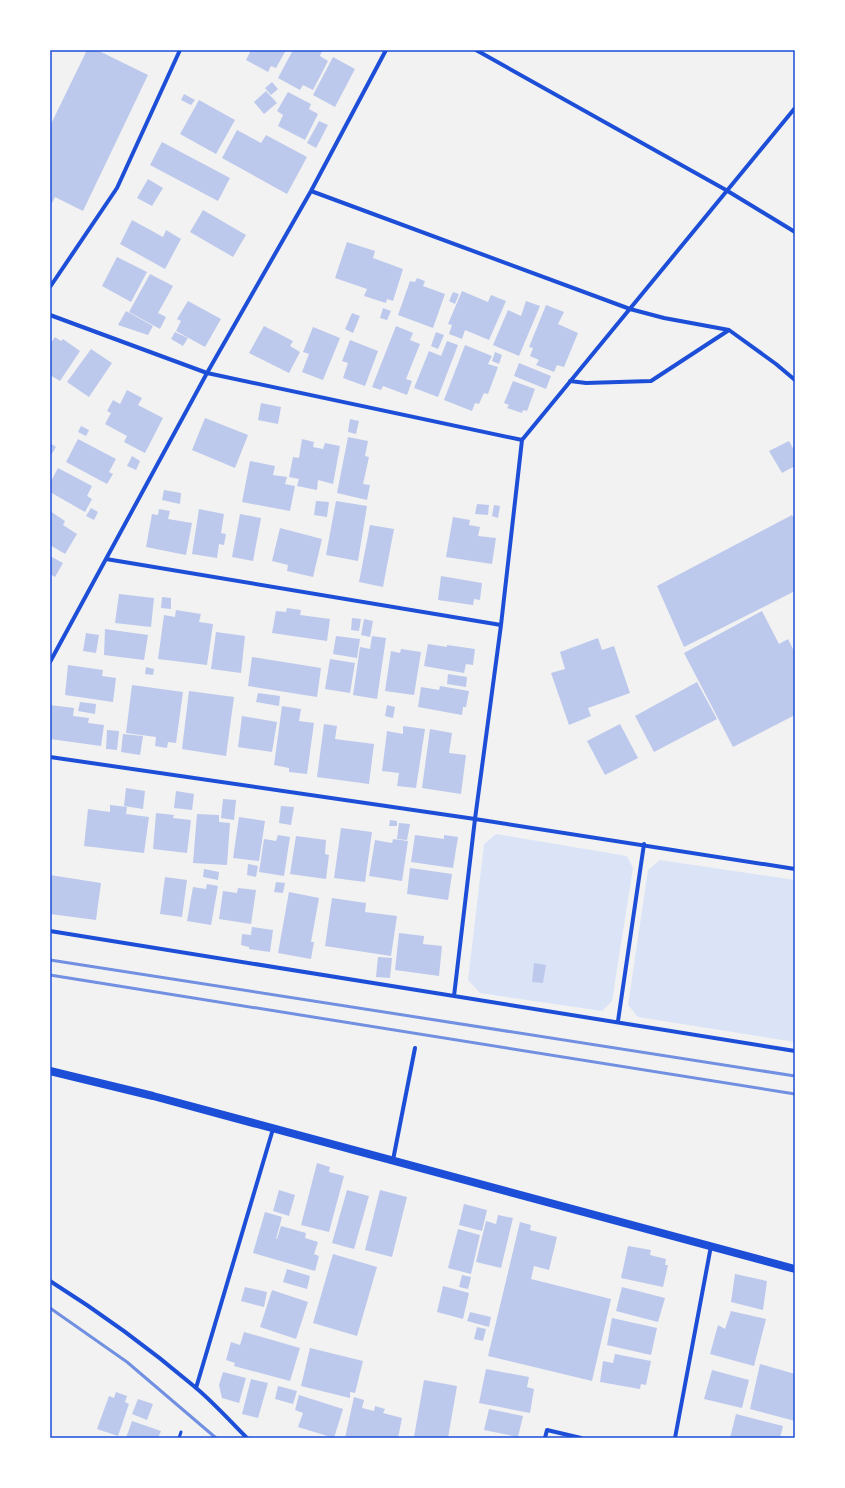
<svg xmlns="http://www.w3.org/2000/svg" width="845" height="1488" font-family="Montserrat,sans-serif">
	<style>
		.green { fill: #dbe4f7 }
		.building { fill: #bdc9ec }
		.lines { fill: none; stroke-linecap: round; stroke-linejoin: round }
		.service { stroke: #1d4ed8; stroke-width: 3 }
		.minor { stroke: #1d4ed8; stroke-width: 4 }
		.secondary { stroke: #1d4ed8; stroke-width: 8 }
		.rail { stroke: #7290e2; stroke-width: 3 }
		.neatline { fill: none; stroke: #1d4ed8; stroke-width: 1.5 }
	</style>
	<rect width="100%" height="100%" fill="#f2f2f2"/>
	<path class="green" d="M496 834 627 856 633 868 612 1001 602 1011 480 993 468 980 484 844Z
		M660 860 795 880V1042L638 1017 628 1005 648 870Z"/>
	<path class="building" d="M87 50H97L148 75 83 211 55 197 50 207V126Z
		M251 50H286L276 68 271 66 268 72 246 60Z
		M293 50H319L322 51 320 56 328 61 313 90 303 85 300 90 278 78Z
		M333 57 355 69 335 107 313 95Z
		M272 82 278 89 271 95 265 88Z
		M266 91 277 103 264 114 254 102Z
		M288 92 311 104 309 109 318 114 305 140 278 126 283 115 277 111Z
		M184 94 195 100 191 105 181 100Z
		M199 100 235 120 216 154 180 134Z
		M319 121 328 125 316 148 307 143Z
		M237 130 261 143 266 135 307 157 287 194 222 158Z
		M162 142 230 178 218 201 150 165Z
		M148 179 163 188 152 206 137 198Z
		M203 210 246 235 233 257 190 232Z
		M132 220 163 237 166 230 181 239 165 269 120 244Z
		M347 242 375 251 373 258 403 269 393 301 387 299 386 303 364 296 367 289 335 278Z
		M117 257 147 272 131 302 102 286Z
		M150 274 173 286 158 313 166 317 160 329 129 312Z
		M417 278 425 281 423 286 445 294 433 328 398 315 410 281 415 282Z
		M462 291 488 302 491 295 506 301 489 340 465 330 462 339 449 334 452 325 448 324Z
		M453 292 459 294 455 304 449 301Z
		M188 301 221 319 205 347 176 331 181 321 177 319Z
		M526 301 540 306 519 356 493 345 508 310 521 316Z
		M546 305 564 312 558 324 578 333 564 367 557 365 554 372 536 365 539 360 530 356 533 348 529 347Z
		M383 308 391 311 387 320 380 318Z
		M126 311 153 326 148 335 118 325Z
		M352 313 360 316 353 333 345 329Z
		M264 326 293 341 290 346 300 352 289 373 249 353Z
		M396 326 413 333 410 340 420 344 406 379 412 381 407 395 383 386 381 390 372 387Z
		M313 327 340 338 323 380 302 372 309 354 303 352Z
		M175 332 188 338 183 346 171 339Z
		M436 332 444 335 438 349 431 346Z
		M55 337 61 341 63 339 80 351 60 381 50 375V344Z
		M350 340 378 351 365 386 343 378 348 363 342 361Z
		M447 341 458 345 438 397 414 388 429 351 441 356Z
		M465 345 492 356 488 364 498 367 488 394 484 393 479 404 475 403 472 411 444 400Z
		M91 349 112 363 89 397 67 382Z
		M495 352 502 355 499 364 492 361Z
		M519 363 551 376 546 389 514 376Z
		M513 381 535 389 527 411 523 410 522 413 507 408 509 405 504 403Z
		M127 390 142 398 138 405 163 418 145 453 124 442 127 436 105 424 111 413 107 411 113 400 120 404Z
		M261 403 281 407 278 424 258 420Z
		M205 418 248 435 235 468 192 450Z
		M350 419 359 421 356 434 348 432Z
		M81 426 89 430 86 436 78 432Z
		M348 437 368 441 365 456 369 457 363 484 370 485 367 500 337 493Z
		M78 439 116 459 109 472 113 474 107 484 66 462Z
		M302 439 314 442 313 447 323 449 325 443 340 446 333 484 318 480 317 490 297 486 299 479 289 477 293 457 299 458Z
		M789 441 795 452V466L782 473 769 451Z
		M50 443 56 447 50 457Z
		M132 456 140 461 136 470 127 466Z
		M250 461 275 466 273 475 287 477 285 484 295 486 290 511 242 502Z
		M58 468 92 486 87 496 92 499 85 512 50 492V483Z
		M164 490 181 493 180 504 162 500Z
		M316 501 329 502 327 517 314 515Z
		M336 501 367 506 358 561 326 555Z
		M477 504 489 505 488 515 475 514Z
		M494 505 500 506 498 518 492 516Z
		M91 508 98 512 94 520 86 516Z
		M159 509 170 511 168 519 192 523 186 555 146 547 152 514 158 515Z
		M199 509 224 514 221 533 226 534 224 545 219 544 217 558 192 554Z
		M50 511 65 521 63 525 77 534 65 554 50 545Z
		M240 514 261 518 253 561 232 557Z
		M792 515 795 520V591L684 647 657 586Z
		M453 517 470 520 469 525 480 527 478 536 496 538 492 564 446 557Z
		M370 525 394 529 383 587 359 582Z
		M280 528 322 539 313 577 287 571 288 565 272 561Z
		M50 556 63 563 55 577 50 574Z
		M441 576 482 583 480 600 474 599 473 605 438 600Z
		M119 594 154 598 151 627 115 623Z
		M162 597 171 598V609L161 608Z
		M287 608 301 610 300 615 330 619 327 641 272 633 276 611 286 612Z
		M176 610 201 614 199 622 213 624 207 665 158 659 164 615 175 617Z
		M762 611 779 644 788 639 795 653V715L733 747 684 653Z
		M352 618 361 619 359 631 351 630Z
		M364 619 373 621 370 637 361 635Z
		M105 629 148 635 144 660 104 655Z
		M216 632 245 636 241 673 211 669Z
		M86 633 99 635 96 653 83 651Z
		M336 636 360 639 357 658 333 654Z
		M372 636 386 638 377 699 353 695 360 647 370 649Z
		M598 638 602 650 614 646 630 693 588 708 591 716 569 725 551 673 565 669 560 652Z
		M428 644 447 647V645L475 649 473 665 466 664 464 673 424 666Z
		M401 649 421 652 414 695 385 691 391 651 400 653Z
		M252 657 321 668 317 697 248 686Z
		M330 659 355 663 350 693 325 689Z
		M68 665 103 670 102 676 116 678 113 702 65 695Z
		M146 667 154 669 153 675 145 674Z
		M448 674 467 677 466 687 447 684Z
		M697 682 717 719 654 752 635 716Z
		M132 685 183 692 176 743 168 742 167 748 155 746 156 737 126 733Z
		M440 686 469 691 466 707H463L462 715 418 707 421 687 439 690Z
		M189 691 234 697 226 756 182 749Z
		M258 693 280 696 279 706 256 702Z
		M80 702 96 704 95 714 78 711Z
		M50 705 74 708 73 716 89 718 88 723 104 725 101 746 50 739Z
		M387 705 395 707 393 718 385 716Z
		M282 706 301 709 299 721 314 723 307 774 289 772V768L274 765Z
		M242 716 277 722 272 752 238 747Z
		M324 724 337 726 335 739 374 744 369 784 317 777Z
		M620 724 638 758 605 775 587 741Z
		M403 726 425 729 416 788 397 786 399 773 382 771 387 731 403 734Z
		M430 729 452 733 449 753 466 755 461 794 422 788Z
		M107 730 119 731 117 750 106 749Z
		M123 734 143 736 140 755 121 752Z
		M126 788 145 791 143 809 124 806Z
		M176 791 194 794 192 810 174 808Z
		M223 799 236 800 234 820 221 818Z
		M110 805 127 807 126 814 149 817 144 853 84 846 88 809 110 812Z
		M281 806 294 807 291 825 279 823Z
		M156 813 174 815 173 818 191 820 187 853 153 849Z
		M197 814 219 815V822L230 823 227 865 193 863Z
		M239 817 265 821 259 861 233 858Z
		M390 820 397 821V826H389Z
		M399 823 410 824 407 840 397 839Z
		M341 828 372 832 365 882 334 878Z
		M278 835 290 837 284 876 259 872 264 839 276 841Z
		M415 835 444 839V835L458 837 453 868 411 862Z
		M296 836 326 840 325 854 329 855 326 879 290 874Z
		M393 839 408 841 402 881 369 876 375 840 392 843Z
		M248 864 258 866 256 877 247 875Z
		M410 868 452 874 448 900 407 894Z
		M204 869 219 872 218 880 203 877Z
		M50 875 101 883 96 920 50 914Z
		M165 877 187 880 182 917 160 914Z
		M276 882 285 883 283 893 274 892Z
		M207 884 218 886 211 925 187 921 193 887 206 889Z
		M238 888 256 890 251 924 219 919 223 891 237 893Z
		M289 892 319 898 311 942H314L311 959 278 953Z
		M332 898 366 903 365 912 397 916 391 956 325 946Z
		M252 927 273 930 270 952 249 949V947L241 945 242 934 251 935Z
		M399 933 424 936 423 944 442 946 439 976 395 970Z
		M378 957 392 958 390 978 376 977Z
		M534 963 546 965 543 983 532 982Z
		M317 1163 330 1167 329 1172 344 1176 329 1232 301 1225Z
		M279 1190 295 1195 289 1216 273 1211Z
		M347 1190 369 1196 354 1249 332 1243Z
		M380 1190 407 1197 392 1257 365 1250Z
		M464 1204 487 1210 482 1231 459 1225Z
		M265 1212 282 1217 276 1239 272 1238 277 1239 281 1226 306 1233 305 1238 318 1242 314 1254 319 1256 315 1271 253 1253Z
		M498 1215 513 1218 501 1268 476 1262 486 1221 496 1224Z
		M520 1222 531 1225 530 1230 557 1237 549 1270 534 1266 531 1279 611 1299 592 1381 488 1356Z
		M458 1229 480 1235 471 1274 448 1268Z
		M628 1246 651 1250 650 1255 666 1259 665 1265H668L663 1287 621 1278Z
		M333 1254 377 1267 357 1336 313 1323Z
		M287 1269 310 1276 307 1289 283 1282Z
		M735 1274 767 1281 763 1310 731 1302Z
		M462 1275 471 1277 468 1289 459 1287Z
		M443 1286 469 1293 463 1319 437 1312Z
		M245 1287 267 1292 264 1307 241 1301Z
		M622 1287 665 1298 658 1322 616 1311Z
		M272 1290 308 1302 296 1339 260 1327Z
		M731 1311 766 1319 754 1366 710 1354 718 1325 725 1329Z
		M470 1312 491 1317 489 1327 467 1321Z
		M612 1318 657 1328 651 1355 607 1345Z
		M477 1327 486 1329 483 1341 474 1339Z
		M244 1332 300 1348 290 1381 234 1366 235 1363 226 1360 231 1342 240 1345Z
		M310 1348 363 1361 355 1393 350 1392V1398L301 1386Z
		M615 1354 651 1361 646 1385 641 1384 640 1389 600 1382 603 1361 613 1363Z
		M760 1364 795 1374V1421L750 1409Z
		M486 1369 529 1377 527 1387 534 1389 530 1413 479 1403Z
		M712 1370 749 1380 742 1408 704 1399Z
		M223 1372 246 1378 239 1403 222 1398 219 1385Z
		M251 1379 268 1383 258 1418 242 1414Z
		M424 1380 457 1386 448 1438 414 1437Z
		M278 1386 297 1391 293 1404 275 1399Z
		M116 1392 127 1396 125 1402 129 1404 118 1436 97 1429 109 1396 114 1398Z
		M299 1395 343 1409 334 1438 298 1427 303 1413 295 1410Z
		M354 1397 364 1400 362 1408 374 1411 375 1406 385 1409 383 1413 402 1418 398 1438H345Z
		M138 1399 153 1404 147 1420 132 1414Z
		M489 1409 523 1416 518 1437 484 1430Z
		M736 1414 783 1426 780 1438H730Z
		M132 1421 161 1431 158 1438H126Z"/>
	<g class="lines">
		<path class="service" d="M179 1438 181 1432"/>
		<path class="minor" d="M476 50 726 190 795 232
			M311 191 630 309 664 318 729 330 776 364 795 380
			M50 287 117 188 180 50
			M50 315 207 373 522 440
			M570 381 586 383 651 381 729 330
			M106 559 501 625
			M50 662 207 373 311 191 386 50
			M50 757 475 819 795 869
			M50 931 795 1051
			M454 996 475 819 501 625 522 440 795 108
			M618 1021 644 844
			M393 1160 415 1048
			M50 1281C101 1313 149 1348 195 1387 213 1402 230 1421 247 1438
			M196 1388 273 1129
			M545 1438 547 1430 581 1438
			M675 1438 711 1246"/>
		<path class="secondary" d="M50 1071 153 1096 795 1269"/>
		<path class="rail" d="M50 960 795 1076
			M50 975 795 1094
			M50 1308 127 1362 216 1438"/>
	</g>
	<rect width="845" height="1488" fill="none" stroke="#ffffff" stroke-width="102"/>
	<rect x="51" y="51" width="743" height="1386" class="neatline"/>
</svg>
